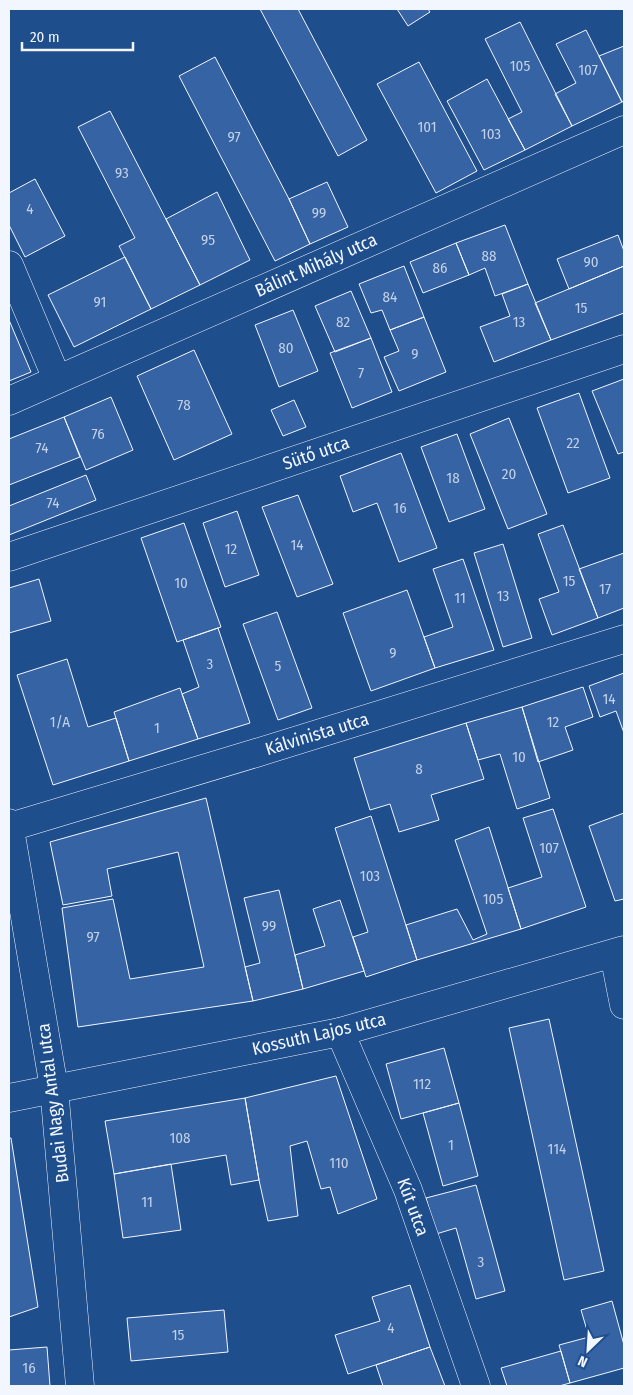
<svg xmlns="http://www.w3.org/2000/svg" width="633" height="1395" font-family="'Fira Sans Condensed',sans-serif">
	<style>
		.building { fill: #3563a3; stroke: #f2f6ff }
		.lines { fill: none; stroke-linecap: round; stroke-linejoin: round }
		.minor-casing { stroke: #f2f6ff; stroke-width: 29 }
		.tertiary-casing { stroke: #f2f6ff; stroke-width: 29 }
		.minor { stroke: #1f4e8c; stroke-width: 28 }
		.tertiary { stroke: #1f4e8c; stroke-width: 28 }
		.labels { text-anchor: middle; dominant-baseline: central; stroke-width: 4; stroke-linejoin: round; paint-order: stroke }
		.number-label { font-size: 15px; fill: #c3d1e8 }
		.street-label { font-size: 18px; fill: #f2f6ff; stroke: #1f4e8c }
	</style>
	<rect width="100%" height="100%" fill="#1f4e8c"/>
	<path class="building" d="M260 9H298L367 140 338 156Z
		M397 9H428L430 12 408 26Z
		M520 22 572 126 525 150 508 119 522 112 485 39Z
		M586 30 622 102 572 126 555 94 576 83 556 44Z
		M624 46V101L622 102 599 56Z
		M215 57 289 199 310 244 275 261 179 76Z
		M419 62 477 171 436 193 377 84Z
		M487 79 525 150 484 170 447 101Z
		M110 111 200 285 151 309 119 246 135 238 78 127Z
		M35 179 65 236 25 257 9 225V193Z
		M327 182 348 227 310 244 289 199Z
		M217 192 250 260 200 285 166 219Z
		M505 225 528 284 495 296 485 268 469 275 456 243Z
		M618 235 624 251V266L569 289 557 259Z
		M456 243 469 275 423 293 410 262Z
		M125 257 151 309 74 347 48 295Z
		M404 266 424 317 390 330 382 310 371 313 359 284Z
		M624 266V313L551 340 535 303Z
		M528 284 551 340 494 362 480 327 510 316 502 294Z
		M351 291 371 338 335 352 315 306Z
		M293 310 318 371 279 387 255 325Z
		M424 317 446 372 399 391 384 357 399 351 390 330Z
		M9 320 31 372 9 381Z
		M371 338 392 392 352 408 330 353Z
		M194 350 232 434 174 460 137 376Z
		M624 379V452L618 454 592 391Z
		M579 393 610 478 568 493 537 408Z
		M111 397 133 450 86 470 64 417Z
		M294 400 306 427 283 436 271 410Z
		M64 417 80 457 9 485V439Z
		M509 418 547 514 508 529 470 434Z
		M457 434 485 509 449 522 421 447Z
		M401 453 437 548 399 562 377 503 353 512 340 476Z
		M86 475 96 500 9 535V506Z
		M298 495 333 584 297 597 262 507Z
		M237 511 259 575 225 587 203 523Z
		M184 523 221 627 177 642 141 538Z
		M563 525 598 618 552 635 539 599 559 592 538 534Z
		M503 544 532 638 503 647 474 553Z
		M624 553V608L598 618 579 569Z
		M463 559 494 650 435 668 424 637 453 627 433 569Z
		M39 579 51 621 9 633V588Z
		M407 590 435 668 371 691 343 613Z
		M277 612 312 708 278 720 243 624Z
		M218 628 250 723 198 739 182 694 199 687 183 640Z
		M67 659 88 727 116 718 129 761 53 785 17 675Z
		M624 673V733L616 711 600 717 589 686Z
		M583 687 593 717 565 727 573 750 538 762 522 707Z
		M180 688 198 739 129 761 114 712Z
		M522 707 550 798 517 809 500 754 478 760 466 723Z
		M466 723 484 779 431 795 439 820 399 832 390 804 370 810 354 758Z
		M206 798 253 1001 78 1027 62 908 113 899 130 979 204 967 178 852 107 869 112 896 63 905 50 842Z
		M553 809 586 907 521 929 508 888 542 877 523 818Z
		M624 813V899L615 901 589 826Z
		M371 816 417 960 366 977 353 937 368 932 335 828Z
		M489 827 521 929 417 960 406 925 457 909 473 940 487 934 455 840Z
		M279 890 303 989 253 1001 245 967 260 963 244 898Z
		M340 900 364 971 303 989 295 955 325 946 313 909Z
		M549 1019 604 1271 564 1280 509 1028Z
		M444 1048 459 1103 401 1119 386 1064Z
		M336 1076 377 1199 338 1214 330 1187 321 1189 307 1141 290 1146 298 1216 268 1221 259 1180 245 1098Z
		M245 1098 259 1180 231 1185 226 1155 114 1174 105 1121Z
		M459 1103 478 1176 443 1186 423 1113Z
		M9 1138H11L38 1307 9 1317Z
		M171 1164 181 1230 123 1238 114 1174Z
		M476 1185 505 1291 476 1299 456 1228 436 1234 426 1198Z
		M410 1285 430 1347 348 1374 335 1335 380 1321 372 1297Z
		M612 1301 624 1345V1368L570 1383 559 1345 589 1337 581 1310Z
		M224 1310 228 1352 131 1361 127 1318Z
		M47 1347 50 1386H9V1350Z
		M430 1347 445 1386H383L376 1365Z
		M561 1351 570 1383 559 1386H507L501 1368Z"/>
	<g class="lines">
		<defs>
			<path id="minor" d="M9 265 57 379
				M9 401 624 130
				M9 557 624 349
				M9 823 54 1088 80 1386
				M10 827 256 753 624 639
				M614 954 624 1005
				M340 1032 408 1190 476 1386"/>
			<path id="tertiary" d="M9 1098 340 1032 624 950"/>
		</defs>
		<use href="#minor" class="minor-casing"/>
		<use href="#tertiary" class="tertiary-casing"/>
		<use href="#minor" class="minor"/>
		<use href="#tertiary" class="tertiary"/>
	</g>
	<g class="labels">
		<g class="number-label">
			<text x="520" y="66">105</text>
			<text x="588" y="70">107</text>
			<text x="427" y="127">101</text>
			<text x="491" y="134">103</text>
			<text x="234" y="137">97</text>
			<text x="122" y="173">93</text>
			<text x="30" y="209">4</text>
			<text x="319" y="213">99</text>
			<text x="208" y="240">95</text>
			<text x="489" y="256">88</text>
			<text x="591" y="262">90</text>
			<text x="440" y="268">86</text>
			<text x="390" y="297">84</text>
			<text x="100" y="302">91</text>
			<text x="581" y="308">15</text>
			<text x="343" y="322">82</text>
			<text x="519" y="322">13</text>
			<text x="286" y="348">80</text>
			<text x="415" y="354">9</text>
			<text x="361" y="373">7</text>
			<text x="184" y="405">78</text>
			<text x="98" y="434">76</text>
			<text x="573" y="443">22</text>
			<text x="42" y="448">74</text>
			<text x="509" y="474">20</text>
			<text x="453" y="478">18</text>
			<text x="53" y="503">74</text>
			<text x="400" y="508">16</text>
			<text x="297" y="545">14</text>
			<text x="231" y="549">12</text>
			<text x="569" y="581">15</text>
			<text x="181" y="583">10</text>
			<text x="605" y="589">17</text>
			<text x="503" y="596">13</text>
			<text x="460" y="598">11</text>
			<text x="393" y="653">9</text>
			<text x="210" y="664">3</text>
			<text x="278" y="666">5</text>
			<text x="609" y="699">14</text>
			<text x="60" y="722">1/A</text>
			<text x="553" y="722">12</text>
			<text x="157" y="728">1</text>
			<text x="519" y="757">10</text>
			<text x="419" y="769">8</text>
			<text x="549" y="848">107</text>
			<text x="370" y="876">103</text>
			<text x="493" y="899">105</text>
			<text x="269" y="926">99</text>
			<text x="93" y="937">97</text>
			<text x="422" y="1084">112</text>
			<text x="180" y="1138">108</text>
			<text x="451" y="1145">1</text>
			<text x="557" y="1149">114</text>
			<text x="339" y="1163">110</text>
			<text x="147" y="1202">11</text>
			<text x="481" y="1262">3</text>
			<text x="391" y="1328">4</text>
			<text x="178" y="1335">15</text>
			<text x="29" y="1368">16</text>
		</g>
		<g class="street-label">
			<text transform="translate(316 265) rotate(-24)">Bálint Mihály utca</text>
			<text transform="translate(316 453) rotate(-19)">Sütő utca</text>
			<text transform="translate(317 734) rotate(-17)">Kálvinista utca</text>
			<text transform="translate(319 1034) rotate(-13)">Kossuth Lajos utca</text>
			<text transform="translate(53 1103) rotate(-97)">Budai Nagy Antal utca</text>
			<text transform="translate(413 1207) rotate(70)">Kút utca</text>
		</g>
	</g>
	<rect width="633" height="1395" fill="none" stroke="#f2f6ff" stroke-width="20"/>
	<g transform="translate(588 1350) rotate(205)" stroke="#1f4e8c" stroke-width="4" paint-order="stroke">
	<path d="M0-4L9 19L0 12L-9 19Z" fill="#f2f6ff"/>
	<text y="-8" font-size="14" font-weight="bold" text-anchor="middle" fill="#f2f6ff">N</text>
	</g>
	<path d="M22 42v8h111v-8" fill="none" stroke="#f2f6ff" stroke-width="2.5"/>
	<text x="30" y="42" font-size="15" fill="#f2f6ff" stroke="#1f4e8c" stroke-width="4" paint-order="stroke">20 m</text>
</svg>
